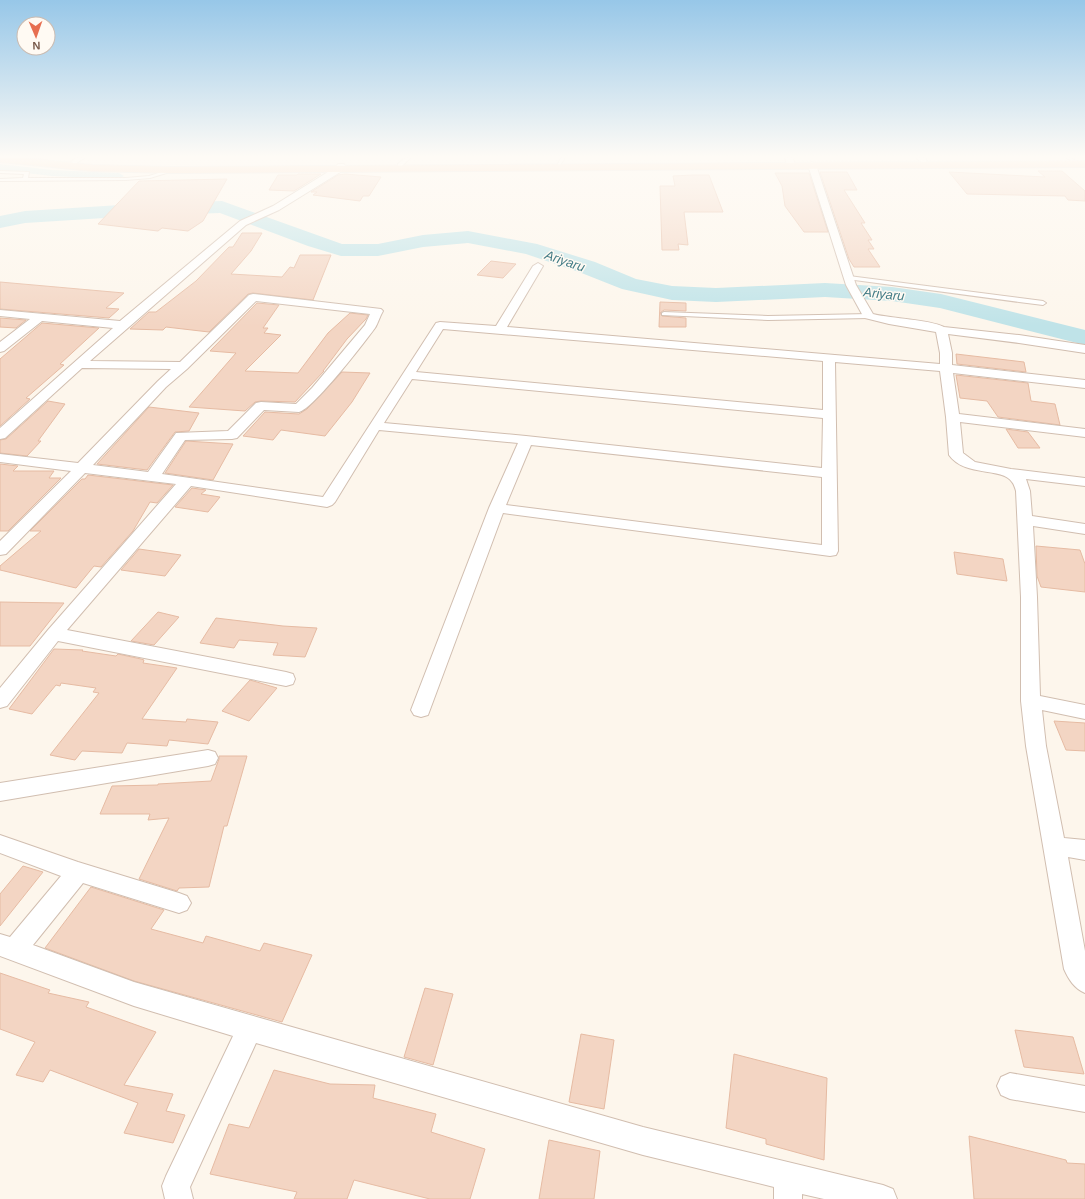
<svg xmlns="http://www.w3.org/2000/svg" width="1085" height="1199" font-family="Arial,sans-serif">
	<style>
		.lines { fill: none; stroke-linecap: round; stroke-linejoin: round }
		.canal { fill: #bfe3e8; fill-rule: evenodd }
		.river { fill: #bfe3e8; fill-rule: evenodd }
		.building { fill: #f3d5c3; stroke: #e6bba3 }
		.service-casing { stroke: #d1beb0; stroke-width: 2 }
		.minor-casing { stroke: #d1beb0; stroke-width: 2 }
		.trunk-casing { stroke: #dad1cd; stroke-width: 2 }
		.service { fill: #fff; fill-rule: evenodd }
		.minor { fill: #fff; fill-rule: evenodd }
		.trunk { fill: #f9c8a4; fill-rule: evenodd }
		.labels { text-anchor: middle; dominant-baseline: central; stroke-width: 3; stroke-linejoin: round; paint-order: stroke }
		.far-water-label { font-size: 13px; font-style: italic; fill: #437c86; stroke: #fffaf3 }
	</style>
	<rect width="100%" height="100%" fill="#fdf6ec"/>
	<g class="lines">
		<path class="canal" d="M0 164 52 170 119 173 124 176 119 179 52 176 0 170Z"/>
		<path class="river" d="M222 201 342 244H378L423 235 468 231 537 244 595 262 636 279 672 286 716 288 825 283 892 287 941 294 1085 330V345L940 308 892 301 825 297 716 302 672 300 622 289 579 272 526 254 468 243 423 247 378 256H341L308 246 220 213 136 216 25 223 0 228V216L25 211 136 204Z"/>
	</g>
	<path class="building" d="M1038 171H1062L1085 191V201L1068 200 1065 196 967 194 949 172 1045 177Z
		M820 172H847L857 190H844L865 223H861L872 240H868L874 249H868L880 267H854L849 259Z
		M775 173H809L828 232H804L785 206 782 186Z
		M298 174H321L294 191 269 190 278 175H297Z
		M345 174 381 177 369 196H363L360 201 313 195 317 192H311L338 175Z
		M693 175H709L723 212H684L688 245 678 244 679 250H662L660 186H675L673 176Z
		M227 179 203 221 188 231 162 228 158 231 98 224 139 181Z
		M242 233H262L251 251 231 274 282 277 290 267 294 268 300 255H331L313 300 253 293 248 294 209 332 166 327 163 330 130 329 149 312H156L196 281 229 247H233Z
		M491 261 516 264 503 278 477 275Z
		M0 282 124 293 106 308 119 309 109 318 0 309Z
		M660 302 686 303V311L664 310 660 313 662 316 686 318V327H659Z
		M257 303 279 305 263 328H268L264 333 281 335 245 371 298 373 328 333 350 313 368 315 366 319 347 339 323 371H324L295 402 261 401 255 402 245 411 189 407 236 353 210 351Z
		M0 318 26 320 16 328 0 327Z
		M42 323 99 328 60 364 64 365 26 398 30 399 0 426V359Z
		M956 354 1024 362 1026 372 957 364Z
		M342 372 370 373 352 402 325 436 281 430 273 440 243 436 265 412 299 414 307 409Z
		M956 375 1028 383 1031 401 1055 404 1060 425 998 417 987 401 960 398Z
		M48 401 65 404 38 441H41L27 456 0 453V440L6 439Z
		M149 407 199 413 189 431 175 432 147 470 97 464Z
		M1006 429 1028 432 1040 448H1018Z
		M186 441 233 444 213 480 165 473Z
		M0 464 18 466 13 471H54L49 478H61L8 531H0Z
		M88 475 173 485 157 503 150 502 133 531 101 567 94 566 76 588 0 570V566L41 531H30L82 479H85Z
		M192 488 206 490 201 494 220 497 208 512 175 507Z
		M1036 546 1080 550 1085 564V592L1041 587 1037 576Z
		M139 549 181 555 165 576 121 570Z
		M954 552 1003 559 1007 581 957 574Z
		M0 602 64 603 30 646H0Z
		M158 612 179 617 154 645 131 641Z
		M216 618 283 626 317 628 305 657 273 655 278 643 239 640 234 648 200 643Z
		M54 649 83 650 82 651 116 656 118 654 141 659 144 660 143 663 177 668 142 719 186 722 187 719 218 722 208 744 169 740 167 746 127 743 122 753 82 751 75 760 50 755 99 693 93 692 96 688 61 683 60 686 56 685 32 714 9 709Z
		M250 680 277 688 249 721 222 711Z
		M1054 721 1085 723V751L1066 750Z
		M219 756H247L227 826H224L209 887 179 888 177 891 139 879 169 818 148 820 150 814H100L112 786 158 785V784L211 781 219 759Z
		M23 866 43 872 0 926V894Z
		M91 887 164 910 151 929 203 943 206 936 260 951 264 943 312 955 282 1022 134 981 45 948Z
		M0 973 50 990 48 993 89 1002 86 1007 156 1032 124 1085 173 1094 166 1111 185 1115 173 1143 124 1133 138 1103 50 1070 43 1082 16 1075 35 1042 0 1029Z
		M425 988 453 994 433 1065 404 1057Z
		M1015 1030 1073 1037 1084 1074 1024 1067Z
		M581 1034 614 1040 604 1109 569 1102Z
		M734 1054 827 1078 824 1160 766 1144V1139L726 1128Z
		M274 1070 330 1084 375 1085 373 1098 436 1114 431 1132 485 1149 470 1199H430L354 1180 347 1199H294L297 1192 210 1174 229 1124 249 1128Z
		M969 1136 1066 1160 1067 1163 1085 1164V1199H974Z
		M549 1140 600 1151 594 1199H539Z"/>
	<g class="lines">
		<defs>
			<path id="service" d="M405 158H410L402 166H398V164Z
				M561 158H565L560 165 558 164Z
				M1067 158H1072L1074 160 1072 161Z
				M171 169 173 171 150 178 126 180 0 181V179L23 178 24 174 0 173V171L29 172 28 178H126L149 176Z
				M849 276 1043 301 1046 303 1043 305 1019 302 847 279V277Z
				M664 312 768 316 869 314 872 316 869 318 768 320 662 315V313Z"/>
			<path id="minor" d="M75 158H84L75 164 71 162Z
				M785 158H793L794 162 793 164H787Z
				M916 158H925L927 161 923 163Z
				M812 162 816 165 856 285 873 314C893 319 928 319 944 327L1019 335 1085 345V353L1019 343 948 334 952 353V365L1085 380V388L953 373 959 414 1085 429V437L960 422 963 453 975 462 1011 469 1085 478V486L1026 479 1030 491 1032 516 1085 524V534L1033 526 1037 597 1040 696 1085 705V719L1042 710 1046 746 1064 838 1085 840V860L1068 857 1085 951V993C1074 988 1069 980 1064 969L1026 746 1021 701V597L1016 491C1015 488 1014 484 1012 482 1003 467 964 477 949 455L946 417 940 371 835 362 838 551 836 555 830 556 503 513 428 715 421 717 414 715 411 710 489 508 518 443 379 430 335 502 332 505 327 507 191 486 67 630 286 672 293 674 295 679 293 684 286 686 58 641 7 706 0 708V688L48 630 176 484 85 473 6 554 0 555V541L71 471 0 462V454L78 463 158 381 171 369 82 368 5 438 0 439V428L113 328 42 321 4 351 0 352V342L30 319 0 316V310L120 321 240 221 273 206 336 167 338 164H344L345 166 342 171 279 210 246 225 90 361 180 362 249 295 253 294 381 309 383 311C380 316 378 323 375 328 364 343 313 409 299 412L264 410 237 438 232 439 185 440 162 474 323 497 436 323 440 322 496 326 533 266 538 263 543 266 507 327 940 364V353L936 332 889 324 865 318 863 316 846 285 808 165ZM256 301 370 314 365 325 312 388 296 404 261 402 256 403 228 431 176 433 148 472 93 465 166 387 187 369ZM443 329 823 361V410L416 372ZM412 379 823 418 822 468 526 436 384 423ZM531 445 822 477V545L506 505Z
				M208 750 215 752 218 758 215 764 208 766 0 801V783Z
				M0 835 78 862 179 893 187 896 191 903 187 910 179 913 83 883 33 945 134 982 643 1127 883 1185 893 1189 897 1199H824L802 1194V1199H774V1187L643 1155 256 1043 190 1187 193 1199H165L162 1186 166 1176 233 1036 134 1006 0 956V934L10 937 61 876 0 853Z
				M1010 1073 1085 1086V1112L1010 1099 1001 1095 997 1086 1001 1077Z"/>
			<path id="trunk" d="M0 158H25L92 165 171 167 1085 161V167L171 173 92 171 0 162Z"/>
		</defs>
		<use href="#service" class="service-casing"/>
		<use href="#minor" class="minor-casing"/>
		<use href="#trunk" class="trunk-casing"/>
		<use href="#service" class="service"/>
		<use href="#minor" class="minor"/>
		<use href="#trunk" class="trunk"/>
	</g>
	<linearGradient id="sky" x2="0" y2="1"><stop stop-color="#97c7e8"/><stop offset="0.48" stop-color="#fefbf6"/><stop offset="1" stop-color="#fefbf6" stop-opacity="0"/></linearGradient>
	<rect width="1085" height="326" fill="url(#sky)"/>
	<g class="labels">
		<g class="far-water-label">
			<text transform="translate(565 261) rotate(19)">Ariyaru</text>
			<text transform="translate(884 294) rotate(6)">Ariyaru</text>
		</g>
	</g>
	<g transform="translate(36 36) rotate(178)"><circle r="19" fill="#fffaf3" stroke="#cabbb1"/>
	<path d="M0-3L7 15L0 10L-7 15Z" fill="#e76f51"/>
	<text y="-6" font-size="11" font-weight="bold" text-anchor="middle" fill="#7a5c4d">N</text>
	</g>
</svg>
